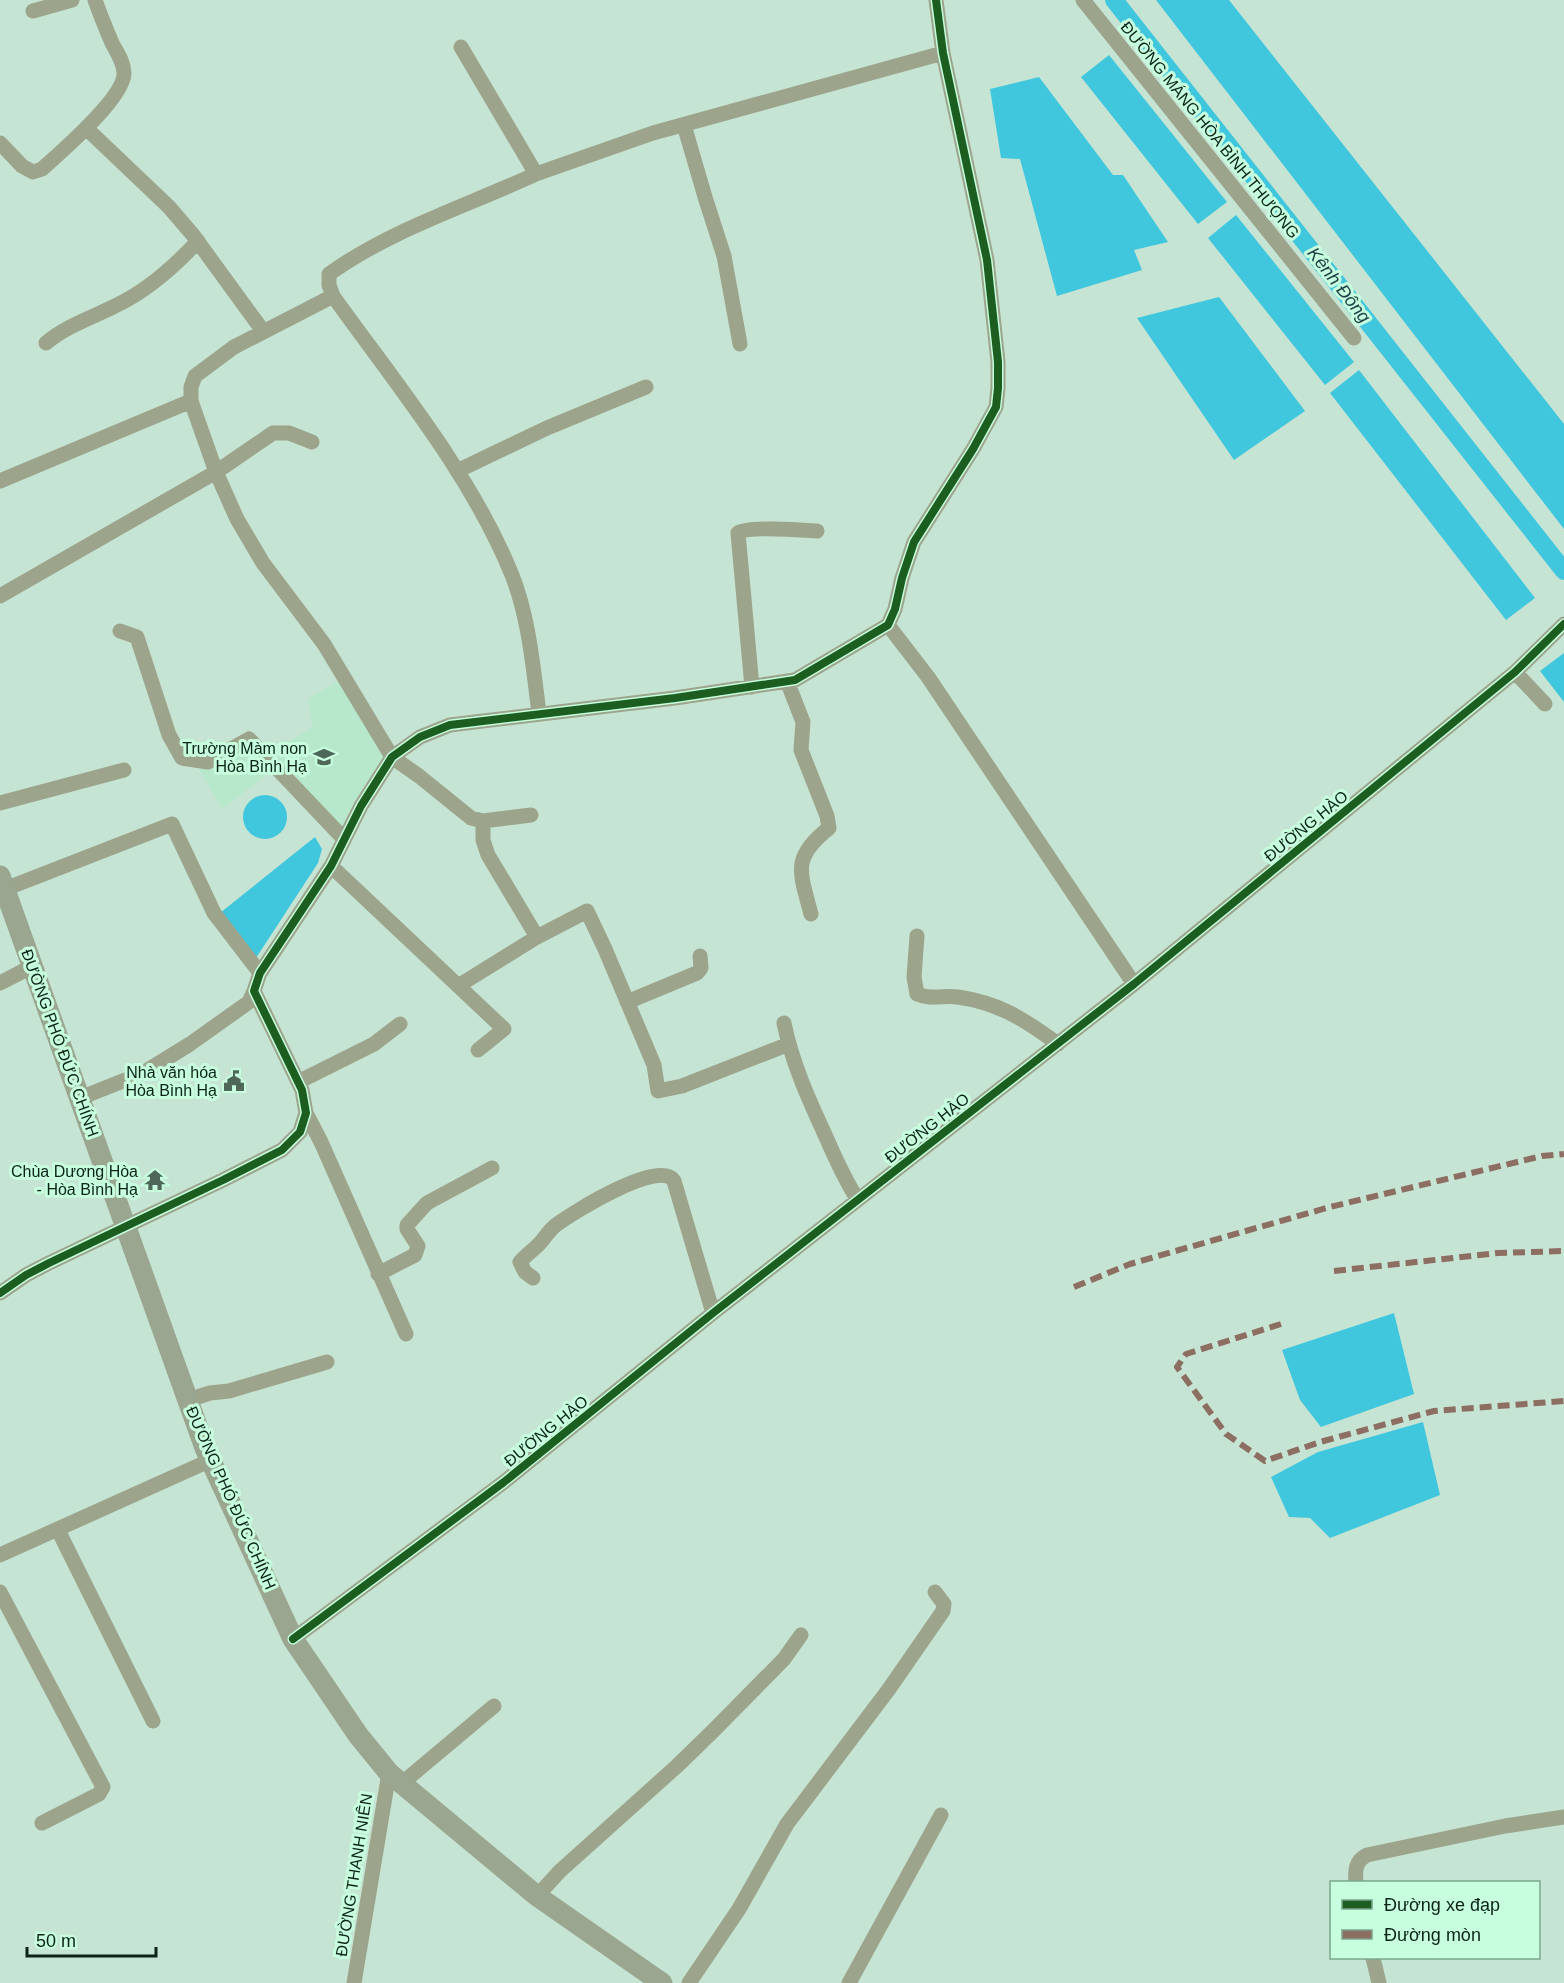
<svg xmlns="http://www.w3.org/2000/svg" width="1564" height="1983" font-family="Arial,sans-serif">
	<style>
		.built { fill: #b7e8cc }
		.water { fill: #40c7dd }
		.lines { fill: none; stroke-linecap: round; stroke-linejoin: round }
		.canal { stroke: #40c7dd; stroke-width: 18 }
		.street { stroke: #9ca48c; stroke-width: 15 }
		.secondary { stroke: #9ba690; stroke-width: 21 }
		.quiet { stroke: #8d6e63; stroke-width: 6; stroke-dasharray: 12 6; stroke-linecap: butt }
		.cycleway-casing { stroke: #c6fede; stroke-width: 11 }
		.cycleway { stroke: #1b5e20; stroke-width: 8 }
		.labels { text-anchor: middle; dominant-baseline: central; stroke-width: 6; stroke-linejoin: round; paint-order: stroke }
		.street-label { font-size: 16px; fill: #0d2318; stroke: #c6fede }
		.poi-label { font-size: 16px; fill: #0d2318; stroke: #c6fede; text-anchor: end }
		.water-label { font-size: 18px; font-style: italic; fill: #224049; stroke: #c6fede }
	</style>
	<rect width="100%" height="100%" fill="#c6e4d3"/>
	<path class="built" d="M342 679 386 756 346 833 278 766 222 809 199 769 247 745 261 759 313 727 308 699Z"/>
	<path class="water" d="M1156 0H1229L1564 424V529Z
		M1109 55 1227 202 1198 224 1081 77Z
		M1039 77 1113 175H1123L1168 242 1134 250 1142 270 1057 296 1020 159 1001 158 990 89Z
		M1236 215 1354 362 1325 385 1208 238Z
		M1219 297 1305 411 1234 460 1137 318Z
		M1359 370 1535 598 1506 620 1330 393Z
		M1564 653V702L1540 671Z
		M243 817a22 22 0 1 1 44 0a22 22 0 1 1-44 0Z
		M315 837 322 849 318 863 256 958 220 913Z
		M1394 1313 1414 1394 1321 1427 1300 1400 1282 1350Z
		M1423 1422 1440 1495 1330 1538 1310 1518 1289 1517 1271 1477 1318 1452Z"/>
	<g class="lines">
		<path class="canal" d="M1114 0 1564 571"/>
		<path class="street" d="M1083 0 1354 338
			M33 11 72 0
			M461 47 536 174C467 206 392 229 329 274V285L333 296C396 384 471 474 512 575 529 618 533 667 539 713
			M684 125 705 197 724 256 740 344
			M86 128 169 207 193 235 263 331
			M0 143 22 166 33 172 42 169C61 152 126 96 124 72 123 60 117 53 112 43 106 29 100 14 95 0
			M536 174 653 133 943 53
			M333 296 234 347 195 376 191 387V401L216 472 237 519 263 563 324 644 392 757 419 776 471 818 483 821 531 815
			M46 343C66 326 91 318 115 306 147 291 174 267 198 241
			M457 471 547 428 646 387
			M0 481 191 401
			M0 596 216 472 273 433H289L312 442
			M888 625 928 677 1134 984
			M120 631 137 637 169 735 182 758 208 762 249 739 344 839
			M1515 672 1545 704
			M787 681 803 722 801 750 827 816 829 828C791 858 800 872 811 914
			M752 687 738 533C747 526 802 530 817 531
			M0 803 124 770
			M483 821V840L488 855 537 937
			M331 866 504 1029 478 1050
			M5 889 172 824 214 913 260 973
			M917 936 914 977 917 994C930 1000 945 995 958 997 1000 1003 1025 1020 1058 1044
			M0 983 33 966
			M458 986 537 937 587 911 605 949 654 1065 658 1091 682 1086 789 1044
			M627 1002 697 973 701 968 700 956
			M784 1023C792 1063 809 1100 826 1137 835 1158 845 1179 857 1199
			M298 1082 374 1044 400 1024
			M80 1098 143 1073 190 1044 249 1002 254 991
			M306 1113 321 1142 406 1334
			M378 1274 415 1255 418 1246 407 1229V1225L427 1203 492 1168
			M533 1278 525 1272 520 1262C525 1256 532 1251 537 1246 544 1240 548 1231 556 1225 572 1213 660 1158 674 1181L713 1313
			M0 1293 26 1275 49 1263 223 1180 282 1150 300 1132 306 1113 302 1090 254 991 260 973 331 866 361 806 392 757 420 737 450 725 675 698 795 680 888 625 895 609 902 578 914 542 973 449 996 407 998 388V362L987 260 943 53 936 0
			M188 1400 210 1393 229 1391 327 1362
			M58 1530 153 1721
			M0 1555 211 1460
			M0 1592 103 1787 99 1794 42 1823
			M293 1639 504 1482 713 1313 1134 984 1515 672 1564 624
			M401 1784 494 1706
			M1356 1882C1355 1871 1355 1861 1367 1855L1505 1826 1564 1817
			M537 1896 560 1871 677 1766 714 1730 784 1659 801 1635
			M1373 1958 1379 1983
			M354 1983 389 1773
			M689 1983 739 1909 787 1824 889 1689 943 1611 944 1604 935 1592
			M849 1983 941 1815"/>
		<path class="secondary" d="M0 876 205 1448 293 1639 358 1735 389 1773 537 1896 662 1983"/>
		<path class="quiet" d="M1334 1271 1498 1253 1564 1251
			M1074 1287 1130 1264 1330 1207 1542 1156 1564 1154
			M1281 1324 1186 1354 1177 1367 1226 1434 1265 1461 1320 1442 1434 1411 1564 1401"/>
		<defs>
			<path id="cycleway" d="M0 1293 26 1275 49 1263 223 1180 282 1150 300 1132 306 1113 302 1090 254 991 260 973 331 866 361 806 392 757 420 737 450 725 675 698 795 680 888 625 895 609 902 578 914 542 973 449 996 407 998 388V362L987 260 943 53 936 0
				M293 1639 504 1482 713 1313 1134 984 1515 672 1564 624"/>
		</defs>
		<use href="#cycleway" class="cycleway-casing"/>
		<use href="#cycleway" class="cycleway"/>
	</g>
	<defs>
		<symbol id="school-bare" viewBox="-9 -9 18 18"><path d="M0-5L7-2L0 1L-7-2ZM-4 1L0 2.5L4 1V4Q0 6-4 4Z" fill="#4e6759" stroke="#c6fede" stroke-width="2.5" paint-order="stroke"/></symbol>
		<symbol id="civic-bare" viewBox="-9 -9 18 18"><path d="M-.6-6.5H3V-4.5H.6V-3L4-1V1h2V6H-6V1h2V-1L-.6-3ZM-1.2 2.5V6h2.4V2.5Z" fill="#4e6759" stroke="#c6fede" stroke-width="2.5" paint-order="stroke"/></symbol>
		<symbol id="temple-bare" viewBox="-9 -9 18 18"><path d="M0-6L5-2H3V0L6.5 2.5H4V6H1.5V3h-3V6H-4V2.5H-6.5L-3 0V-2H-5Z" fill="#4e6759" stroke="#c6fede" stroke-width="2.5" paint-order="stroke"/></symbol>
	</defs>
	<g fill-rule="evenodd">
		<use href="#school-bare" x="309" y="742" width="30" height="30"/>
		<use href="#civic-bare" x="219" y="1066" width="30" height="30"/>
		<use href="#temple-bare" x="140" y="1165" width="30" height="30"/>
	</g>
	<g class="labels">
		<g class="street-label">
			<text transform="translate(1210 130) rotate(51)">ĐƯỜNG MÁNG HÒA BÌNH THƯỢNG</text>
			<text transform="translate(1306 826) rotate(-39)">ĐƯỜNG HÀO</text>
			<text transform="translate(60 1043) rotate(70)">ĐƯỜNG PHÓ ĐỨC CHÍNH</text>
			<text transform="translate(927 1128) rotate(-38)">ĐƯỜNG HÀO</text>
			<text transform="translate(546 1431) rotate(-39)">ĐƯỜNG HÀO</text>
			<text transform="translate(231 1498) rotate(66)">ĐƯỜNG PHÓ ĐỨC CHÍNH</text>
			<text transform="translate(354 1875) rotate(-81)">ĐƯỜNG THANH NIÊN</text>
		</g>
		<g class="poi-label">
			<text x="307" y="748">Trường Màm non<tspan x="307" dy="18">Hòa Bình Hạ</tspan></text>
			<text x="217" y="1072">Nhà văn hóa<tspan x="217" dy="18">Hòa Bình Hạ</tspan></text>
			<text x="138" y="1171">Chùa Dương Hòa<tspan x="138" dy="18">- Hòa Bình Hạ</tspan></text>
		</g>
		<g class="water-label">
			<text transform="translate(1339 285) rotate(52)">Kênh Đông</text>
		</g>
	</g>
	<rect x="1330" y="1881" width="210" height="78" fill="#c6fede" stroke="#7ca68f" stroke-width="1.5"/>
	<rect x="1342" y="1900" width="30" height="9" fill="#1b5e20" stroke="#7ca68f" stroke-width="1.5"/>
	<text x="1384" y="1911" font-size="18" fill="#0d2318">Đường xe đạp</text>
	<rect x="1342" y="1930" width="30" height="9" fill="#8d6e63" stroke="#7ca68f" stroke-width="1.5"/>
	<text x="1384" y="1941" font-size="18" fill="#0d2318">Đường mòn</text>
	<path d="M27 1947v9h129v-9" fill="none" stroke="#0d2318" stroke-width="3"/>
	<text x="36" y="1947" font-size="18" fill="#0d2318" stroke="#c6fede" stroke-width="4.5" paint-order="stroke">50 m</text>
</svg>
